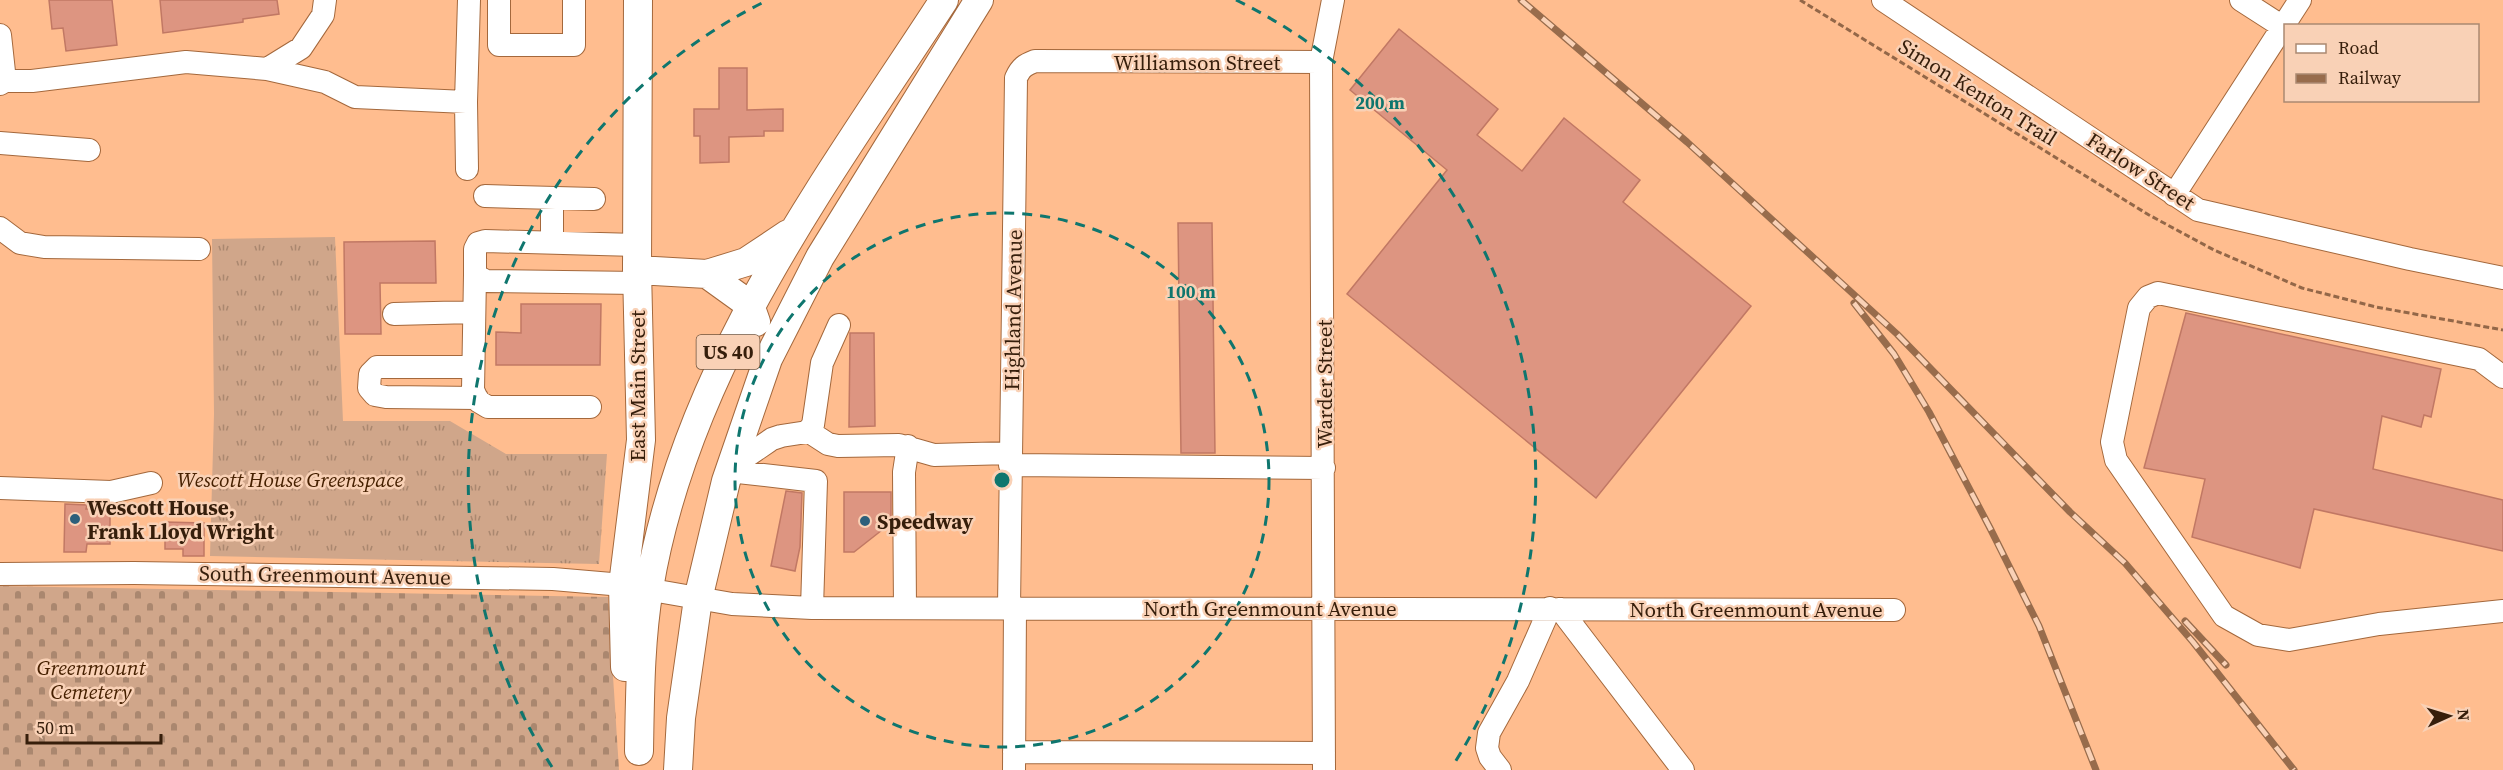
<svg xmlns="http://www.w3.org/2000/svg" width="2503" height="770" font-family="'Source Serif 4',serif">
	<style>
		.grass { fill: url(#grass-tufts) }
		.cemetery { fill: url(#cemetery-stones) }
		.building { fill: #dd9581; stroke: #c17864; stroke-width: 1.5 }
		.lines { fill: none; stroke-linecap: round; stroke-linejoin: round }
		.minor-casing { stroke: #a4683c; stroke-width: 24 }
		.major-casing { stroke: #a4683c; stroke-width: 30 }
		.path { stroke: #936748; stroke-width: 3; stroke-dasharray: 6 3; stroke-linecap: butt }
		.minor { stroke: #fff; stroke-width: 22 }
		.major { stroke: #fff; stroke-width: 28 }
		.rail-casing { stroke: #986c4c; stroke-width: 7 }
		.rail { stroke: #f9d1b6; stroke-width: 4.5; stroke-dasharray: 14; stroke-linecap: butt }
		.ring { fill: none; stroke: #0f766e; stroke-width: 3; stroke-dasharray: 10 8 }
		.poi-dot { fill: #2c5f7b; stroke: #f9d1b6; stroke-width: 2 }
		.labels { text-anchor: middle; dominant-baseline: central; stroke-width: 5; stroke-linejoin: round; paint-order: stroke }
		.shield { fill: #f9d1b6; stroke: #70543e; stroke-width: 1.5 }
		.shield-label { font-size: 20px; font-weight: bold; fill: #361e0b }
		.street-label { font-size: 21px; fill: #361e0b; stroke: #f9d1b6 }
		.park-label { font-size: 21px; font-style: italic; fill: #462000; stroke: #f9d1b6 }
		.poi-label { font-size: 21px; font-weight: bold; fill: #361e0b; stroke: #f9d1b6; text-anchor: start }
		.centre { fill: #0f766e; stroke: #f9d1b6; stroke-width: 3 }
		.ring-label { font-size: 18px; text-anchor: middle; font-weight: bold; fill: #0f766e; stroke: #f9d1b6; stroke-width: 5; stroke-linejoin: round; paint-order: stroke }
	</style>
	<defs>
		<pattern id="grass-tufts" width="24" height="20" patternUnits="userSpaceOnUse" patternTransform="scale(1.5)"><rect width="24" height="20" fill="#d0a68a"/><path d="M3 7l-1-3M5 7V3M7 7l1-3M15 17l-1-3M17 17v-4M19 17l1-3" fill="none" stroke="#aa876f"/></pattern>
		<pattern id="cemetery-stones" width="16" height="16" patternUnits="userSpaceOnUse" patternTransform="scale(1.5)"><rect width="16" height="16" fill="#d0a68a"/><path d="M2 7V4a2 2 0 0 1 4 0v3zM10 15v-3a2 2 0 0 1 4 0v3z" fill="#aa876f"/></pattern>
	</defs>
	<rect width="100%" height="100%" fill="#ffbd8f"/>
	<path class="grass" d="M335 237 343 421H450L506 454H607L599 564 210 556 214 414 212 239Z"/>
	<path class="cemetery" d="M0 586 608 597 619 770H0Z"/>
	<path class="building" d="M49 0H112L117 45 66 51 63 28 52 29Z
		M160 0H277L279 14 243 19V22L163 33Z
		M1399 29 1498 109 1477 135 1522 171 1564 118 1640 180 1623 202 1751 306 1596 498 1347 294 1447 170 1350 90Z
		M719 68H747V110L783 109V131H764V136L729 137V162L700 163V136H694V109H719Z
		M1178 223H1212L1215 453H1181Z
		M435 241 436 283H380L381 334H345L344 242Z
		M521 304H601L600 365H496V332L521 333Z
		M2186 313 2441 369 2431 417 2424 415 2421 427 2382 416 2373 469 2503 500V551L2314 509 2300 568 2192 537 2205 479 2144 468Z
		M850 333H874L875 426 849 427Z
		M786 491 802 493 800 547 795 571 771 566Z
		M844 492H891V523L854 552H844Z
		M65 504 87 505 86 509H110V544H87L86 552H64Z
		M165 522 204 523V556H183V549H165Z"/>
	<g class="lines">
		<defs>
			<path id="minor" d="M499 0V45H574V0
				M1883 0 2198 210 2410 259 2503 278
				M2241 0 2283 27
				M0 35 5 81
				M267 69 325 82 355 97 466 102
				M0 84 5 81H32L186 62 267 69 301 48 323 15 325 0
				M0 143 89 150
				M467 169 466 102 469 0
				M2174 195 2300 0
				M485 196 594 199
				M552 198V242
				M0 228 20 243 44 247 199 249
				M637 245 485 241 478 243 475 249V275L486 281 638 283
				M475 275 473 390 478 401 488 407H590
				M394 314 474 312
				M473 367H377L370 374 369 388 375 395 386 397 477 398
				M2503 377 2479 359 2158 293 2148 297 2139 308 2112 442 2116 460 2224 616 2258 635 2289 640 2379 624 2503 611
				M808 431 828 444 838 446 899 445 934 455 1011 453
				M1010 465 1324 468
				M731 467 772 439 781 436 807 432 813 425 822 363 839 325
				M729 471 816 481 812 608
				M0 488 111 492 151 483
				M0 574 134 573 553 579 623 585 732 604 812 608 1894 610
				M1009 607 1016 78C1021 67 1025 65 1035 61L1321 62
				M905 608 904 472 908 446
				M1560 609 1683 770
				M1014 752 1324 753
				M1014 770 1015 607
				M1324 770 1321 62 1333 0
				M1500 770 1490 757 1487 748 1489 733 1518 681 1550 608"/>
			<path id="major" d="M637 270 707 274 750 305 756 322
				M707 274 746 262 788 234
				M625 667 623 585 641 440 637 270 638 0
				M639 751C640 696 640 642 649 588 686 366 825 183 944 0
				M678 770 681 718 698 599 726 481 768 359 820 257 979 0"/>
		</defs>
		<use href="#minor" class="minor-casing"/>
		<use href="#major" class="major-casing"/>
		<path class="path" d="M1800 0 2149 215 2214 250 2302 288 2376 307 2503 330"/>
		<use href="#minor" class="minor"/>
		<use href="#major" class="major"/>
		<defs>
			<path id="rail" d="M1521 0 1687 142 1897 334 2070 512 2125 563 2193 642 2294 770
				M1854 303 1894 354 1929 412 1990 528 2039 626 2096 770
				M2185 621 2226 665"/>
		</defs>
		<use href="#rail" class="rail-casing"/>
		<use href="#rail" class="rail"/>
	</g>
	<g class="ring">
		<circle cx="1002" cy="480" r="267"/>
		<path d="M552 767A534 534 0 0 1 768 0M1236 0A534 534 0 0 1 1452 767"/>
	</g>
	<g class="poi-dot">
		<circle cx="75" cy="519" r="6"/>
		<circle cx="865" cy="521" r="6"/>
	</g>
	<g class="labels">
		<rect class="shield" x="696.5" y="335" width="63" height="34" rx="4.5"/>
		<g class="shield-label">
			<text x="728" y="352">US 40</text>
		</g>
		<g class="street-label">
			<text x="1197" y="62">Williamson Street</text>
			<text transform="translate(1978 92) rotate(32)">Simon Kenton Trail</text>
			<text transform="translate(2141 171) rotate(33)">Farlow Street</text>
			<text transform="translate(1013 310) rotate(-89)">Highland Avenue</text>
			<text transform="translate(1324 384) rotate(-90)">Warder Street</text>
			<text transform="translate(637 386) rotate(-90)">East Main Street</text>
			<text transform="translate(325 575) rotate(1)">South Greenmount Avenue</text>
			<text x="1270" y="608">North Greenmount Avenue</text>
			<text x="1756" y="609">North Greenmount Avenue</text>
		</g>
		<g class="park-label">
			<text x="290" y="479">Wescott House Greenspace</text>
			<text x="91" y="667">Greenmount<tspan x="91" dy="24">Cemetery</tspan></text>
		</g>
		<g class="poi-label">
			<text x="87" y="507">Wescott House,<tspan x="87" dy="24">Frank Lloyd Wright</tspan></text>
			<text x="877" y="521">Speedway</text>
		</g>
	</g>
	<circle cx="1002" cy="480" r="9" class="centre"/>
	<g class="ring-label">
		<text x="1380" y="109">200 m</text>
		<text x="1191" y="298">100 m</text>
	</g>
	<rect x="2284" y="24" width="195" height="78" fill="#f9d1b6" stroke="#ab8972" stroke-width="1.5"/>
	<rect x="2296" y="44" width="30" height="9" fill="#ffffff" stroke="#ab8972" stroke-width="1.5"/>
	<text x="2338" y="54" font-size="18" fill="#361e0b">Road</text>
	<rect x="2296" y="74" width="30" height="9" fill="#986c4c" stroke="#ab8972" stroke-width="1.5"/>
	<text x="2338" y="84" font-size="18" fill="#361e0b">Railway</text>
	<g transform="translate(2449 716) rotate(86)" stroke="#f9d1b6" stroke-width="4.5" paint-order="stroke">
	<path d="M0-4.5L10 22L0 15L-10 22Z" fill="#361e0b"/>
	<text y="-9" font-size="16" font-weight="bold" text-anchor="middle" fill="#361e0b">N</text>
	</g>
	<path d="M27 734v9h134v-9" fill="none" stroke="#361e0b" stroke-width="3"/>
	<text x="36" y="734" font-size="18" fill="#361e0b" stroke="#f9d1b6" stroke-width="4.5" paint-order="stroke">50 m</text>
</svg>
